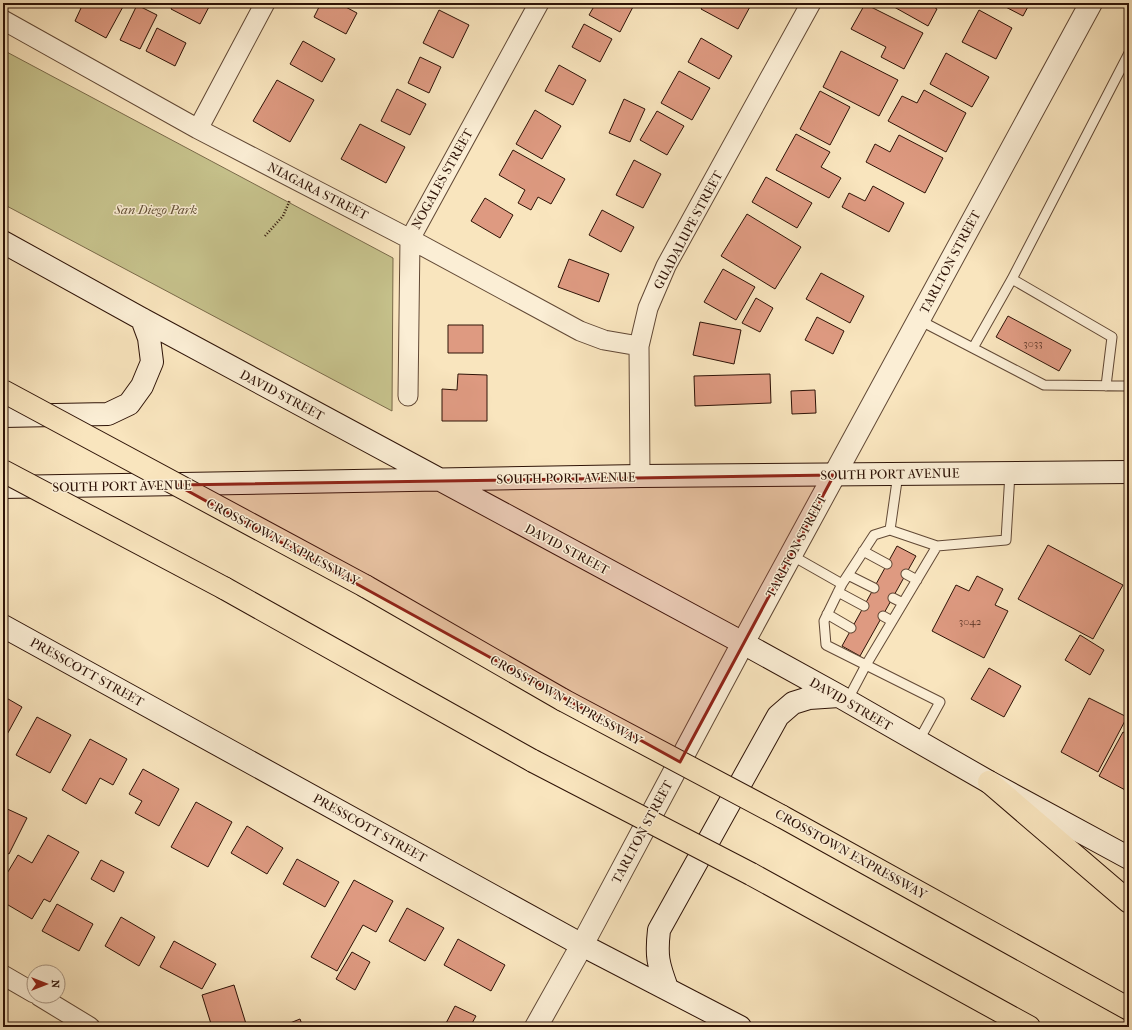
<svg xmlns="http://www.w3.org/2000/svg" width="1132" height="1030" font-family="'IM FELL French Canon',serif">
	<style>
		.green { fill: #c6c28c; stroke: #7a6a4a }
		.building { fill: #de9a81; stroke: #2e1307 }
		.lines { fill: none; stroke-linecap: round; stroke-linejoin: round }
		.service-casing { stroke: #614835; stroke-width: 11 }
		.minor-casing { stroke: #614835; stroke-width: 21 }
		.tertiary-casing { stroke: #614835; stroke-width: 24 }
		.secondary-casing { stroke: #2e1307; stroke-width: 24 }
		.motorway-casing { stroke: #2e1307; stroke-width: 24 }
		.path { stroke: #2e1307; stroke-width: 2.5; stroke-dasharray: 1 2; stroke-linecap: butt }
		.service { stroke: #fbeed5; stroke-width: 9 }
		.minor { stroke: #fbeed5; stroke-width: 19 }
		.tertiary { stroke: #fbeed5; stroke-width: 22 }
		.secondary { stroke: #fbeed5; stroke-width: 22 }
		.motorway { stroke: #f9e5be; stroke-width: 22 }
		.motorway-bridge-casing { stroke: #2e1307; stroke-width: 24; stroke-linecap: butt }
		.motorway-bridge { stroke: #f9e5be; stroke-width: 22 }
		.marked { fill: #8f2418; fill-opacity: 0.2; stroke: #8f2418; stroke-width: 3; stroke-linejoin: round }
		.labels { text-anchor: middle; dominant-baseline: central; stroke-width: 3; stroke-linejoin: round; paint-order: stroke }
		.number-label { font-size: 11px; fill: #5a3526 }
		.street-label { font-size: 13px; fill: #2e1307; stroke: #fbeed5 }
		.park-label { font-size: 13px; font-style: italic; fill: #635036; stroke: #fbeed5 }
	</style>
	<rect width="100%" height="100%" fill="#f9e5be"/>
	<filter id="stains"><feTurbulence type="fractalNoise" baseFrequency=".005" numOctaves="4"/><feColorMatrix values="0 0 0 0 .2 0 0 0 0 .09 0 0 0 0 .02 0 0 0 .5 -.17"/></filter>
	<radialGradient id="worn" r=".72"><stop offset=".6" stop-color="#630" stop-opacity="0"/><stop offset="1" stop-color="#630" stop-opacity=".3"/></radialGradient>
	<path class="green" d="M3 50 393 258 392 411 3 204Z"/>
	<path class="building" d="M71 3H125L106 38 75 21 81 8Z
		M174 3H211L200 24 171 9Z
		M321 3H338L357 13 346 34 314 17Z
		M596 3H635L620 32 589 15Z
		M705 3H752L738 29 701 9Z
		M887 3H927L937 9 928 26Z
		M998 3H1030L1023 16Z
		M865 4 923 33 904 69 881 57 886 47 851 29Z
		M137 5 157 15 140 49 120 40Z
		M439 10 469 25 453 58 423 43Z
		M979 10 1012 28 996 59 962 42Z
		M584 24 612 39 600 62 572 47Z
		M157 28 186 43 175 66 146 51Z
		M701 38 732 56 719 79 688 62Z
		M303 41 335 59 322 82 290 64Z
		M841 51 898 80 879 116 823 87Z
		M946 53 989 77 972 107 930 84Z
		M420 57 441 67 429 93 408 83Z
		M559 65 586 80 573 105 545 91Z
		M679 71 710 88 692 120 661 103Z
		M277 80 314 100 290 142 253 121Z
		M397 89 426 104 410 135 381 121Z
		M924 90 966 113 946 152 888 121 902 96 917 103Z
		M820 91 850 107 830 145 800 129Z
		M624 99 645 109 630 142 609 133Z
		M535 110 561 126 542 159 516 144Z
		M657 111 684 126 667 155 640 140Z
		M360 124 405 147 386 183 341 159Z
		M796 134 830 152 821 167 841 178 829 198 776 170Z
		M899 135 943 158 925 193 866 162 875 144 890 152Z
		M513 150 565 179 551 204 538 197 531 210 518 203 525 190 499 175Z
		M634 160 661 174 643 208 616 195Z
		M766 177 812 203 797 228 752 202Z
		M873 186 904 203 889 232 842 207 849 193 865 201Z
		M485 198 513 215 500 238 471 221Z
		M602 210 634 227 621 252 589 235Z
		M747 214 801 247 775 289 721 256Z
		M569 259 609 274 599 302 558 287Z
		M723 269 755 287 736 320 704 302Z
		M821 273 864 296 850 323 806 299Z
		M756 298 773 308 760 332 742 323Z
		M1008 316 1071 350 1059 371 996 337Z
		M817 317 844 331 833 354 805 340Z
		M700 322 741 330 734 364 693 355Z
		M448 325H483V353H448Z
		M458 374 487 375V421H442V389L457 390Z
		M770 374 771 403 695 406 694 376Z
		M815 390 816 413 792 414 791 391Z
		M1048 545 1123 585 1093 639 1018 599Z
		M897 546 916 556 860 656 842 646Z
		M977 576 1003 589 995 605 1008 611 984 658 932 631 956 585 969 591Z
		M1080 635 1104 650 1090 675 1065 660Z
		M989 668 1021 686 1004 717 971 699Z
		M3 696 22 707 4 740H3Z
		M1089 698 1127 717 1098 772 1061 752Z
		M37 717 71 735 50 773 16 755Z
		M1123 732 1129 735V787L1127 791 1099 776Z
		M90 739 127 759 113 785 100 778 86 804 62 790Z
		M143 769 179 789 159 826 135 813 142 801 129 794Z
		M196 802 232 822 208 867 171 847Z
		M3 807 27 818 9 854 3 851Z
		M247 826 283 848 267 874 231 853Z
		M48 835 79 852 50 902 44 899 32 919 3 902V880L18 855 32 863Z
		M297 859 339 882 325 907 283 884Z
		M101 860 124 872 114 892 91 879Z
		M354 880 393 901 376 932 363 925 337 971 311 957Z
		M57 904 93 924 79 951 42 931Z
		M407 908 444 928 425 961 389 941Z
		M121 917 155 937 139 966 105 946Z
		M458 939 505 965 491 991 444 965Z
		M174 941 216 964 202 989 160 967Z
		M352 952 370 962 355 990 336 979Z
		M234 985 247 1027H212L202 995Z
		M455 1006 476 1016 470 1027H444Z
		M300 1019 303 1027H280Z"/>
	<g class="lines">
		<defs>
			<path id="service" d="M1012 279 1112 337 1106 386
				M919 320 1044 385 1129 386
				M973 348 1012 279 1129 53
				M898 474 890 530 937 546
				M890 530 874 535 842 584 824 621 826 645 866 665 937 546 1006 540 1010 473
				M863 551 887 564
				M791 555 842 584
				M906 574 917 580
				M848 575 874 588
				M838 592 864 606
				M893 598 903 603
				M827 614 851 628
				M883 616 892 621
				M847 701 866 665 940 702 918 742"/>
			<path id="minor" d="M3 20 198 129 410 239 580 331 604 340 639 346
				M198 129 265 3
				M408 396 410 239 539 3
				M640 476 639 346 648 308 666 266 811 3
				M3 975 34 993
				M39 996 90 1027"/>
			<path id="tertiary" d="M536 1027 582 945 743 643 1091 3"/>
			<path id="secondary" d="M3 242 142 319 743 643 839 696 989 782 1129 858
				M3 416 108 414 129 404 142 386 152 362 149 338 142 319
				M3 487 640 476 1129 472
				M3 626 582 945 740 1027
				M667 988C658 964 656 956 659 930L778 716 793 703 809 698 839 696"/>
			<path id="motorway" d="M365 586 563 700
				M224 588 533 761
				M989 782 1129 902
				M781 816 1129 1009
				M751 874 1029 1027"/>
		</defs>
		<use href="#service" class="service-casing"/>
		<use href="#minor" class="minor-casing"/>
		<use href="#tertiary" class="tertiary-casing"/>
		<use href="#secondary" class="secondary-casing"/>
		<use href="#motorway" class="motorway-casing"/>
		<path class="path" d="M265 236 283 216 290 200"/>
		<use href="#service" class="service"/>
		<use href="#minor" class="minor"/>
		<use href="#tertiary" class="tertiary"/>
		<use href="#secondary" class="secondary"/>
		<use href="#motorway" class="motorway"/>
		<defs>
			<path id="motorway-bridge" d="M3 391 365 586
				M3 471 224 588
				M563 700 781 816
				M533 761 751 874"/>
		</defs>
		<use href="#motorway-bridge" class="motorway-bridge-casing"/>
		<use href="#motorway-bridge" class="motorway-bridge"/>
	</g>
	<path class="marked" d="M834 475 680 762 177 485Z"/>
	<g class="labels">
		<g class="number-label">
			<text x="1033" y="343">3033</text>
			<text x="970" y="621">3042</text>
		</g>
		<g class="street-label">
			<text transform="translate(442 179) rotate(-61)">NOGALES STREET</text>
			<text transform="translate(318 191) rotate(27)">NIAGARA STREET</text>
			<text transform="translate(688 230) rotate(-62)">GUADALUPE STREET</text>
			<text transform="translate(950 262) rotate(-62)">TARLTON STREET</text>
			<text transform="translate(282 395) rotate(28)">DAVID STREET</text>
			<text transform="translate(890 474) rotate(-1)">SOUTH PORT AVENUE</text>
			<text transform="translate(566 478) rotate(-1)">SOUTH PORT AVENUE</text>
			<text transform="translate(122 486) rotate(-1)">SOUTH PORT AVENUE</text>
			<text transform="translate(283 542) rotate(28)">CROSSTOWN EXPRESSWAY</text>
			<text transform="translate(796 546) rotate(-62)">TARLTON STREET</text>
			<text transform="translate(567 549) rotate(28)">DAVID STREET</text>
			<text transform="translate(87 672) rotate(29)">PRESSCOTT STREET</text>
			<text transform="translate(566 700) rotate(29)">CROSSTOWN EXPRESSWAY</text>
			<text transform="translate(851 704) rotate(30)">DAVID STREET</text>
			<text transform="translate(370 828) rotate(29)">PRESSCOTT STREET</text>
			<text transform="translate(642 832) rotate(-62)">TARLTON STREET</text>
			<text transform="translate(851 854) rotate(29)">CROSSTOWN EXPRESSWAY</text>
		</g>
		<g class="park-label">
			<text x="156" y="209">San Diego Park</text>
		</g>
	</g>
	<rect width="1132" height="1030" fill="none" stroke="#f9e5be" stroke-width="16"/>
	<rect x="4" y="4" width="1124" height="1022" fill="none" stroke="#2e1307" stroke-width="2"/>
	<rect x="8" y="8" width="1116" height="1014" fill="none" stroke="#2e1307"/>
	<g transform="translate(46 984) rotate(90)"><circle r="19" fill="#fbeed5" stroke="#a99683"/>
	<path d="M0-3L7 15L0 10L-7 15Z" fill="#8f2418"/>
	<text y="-6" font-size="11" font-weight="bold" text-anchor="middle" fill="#2e1307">N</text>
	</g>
	<rect width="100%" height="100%" filter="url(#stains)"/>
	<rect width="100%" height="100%" fill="url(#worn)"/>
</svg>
